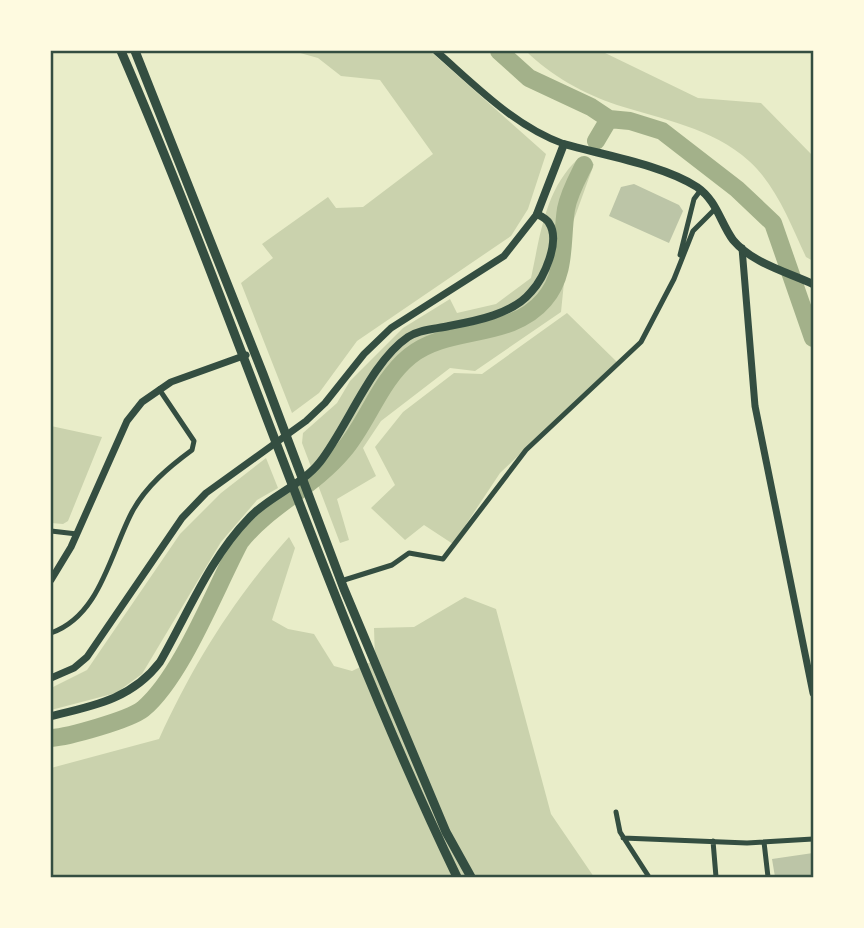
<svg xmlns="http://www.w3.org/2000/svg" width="864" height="928" font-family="Manrope,sans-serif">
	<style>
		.green { fill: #cad2ad }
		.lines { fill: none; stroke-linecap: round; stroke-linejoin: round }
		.river { stroke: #a3b18a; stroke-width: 18 }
		.building { fill: #bcc5a7 }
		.minor { stroke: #344e41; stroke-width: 5 }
		.tertiary { stroke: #344e41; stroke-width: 7 }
		.secondary { stroke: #344e41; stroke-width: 8 }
		.primary { stroke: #344e41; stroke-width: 9 }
		.neatline { fill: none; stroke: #344e41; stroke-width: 2.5 }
	</style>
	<rect width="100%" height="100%" fill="#e9edc9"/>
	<path class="green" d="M293 51H430L546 154 528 209 511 236 357 341 319 393 292 413 241 283 273 258 262 244 328 197 336 208 363 207 433 154 380 80 341 76 318 58Z
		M526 51H601L698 98 761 103 813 156V261L806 257C791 225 776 185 749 161 713 128 661 119 617 105 584 94 550 75 526 51Z
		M578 159 594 164 569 233 561 312 475 371 450 368 381 421 363 448 376 476 337 499 349 540 340 543 302 443 303 433 337 403 350 381 403 328 450 299 457 313 496 304 531 278C540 237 545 189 578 159Z
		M567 313 617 362 500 473 453 544 424 525 405 540 371 508 395 485 375 447 403 412 454 373 482 374Z
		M51 426 102 437 68 521 63 524 51 523Z
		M266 458 278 488 257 500 221 542 142 674 116 693 51 710V688L87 670 180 534 221 493Z
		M289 537 295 548 272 620 288 629 314 634 334 666 352 671 375 660 374 628 414 627 465 597 496 609 551 814 594 877H51V768L159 739C194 663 233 600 289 537Z"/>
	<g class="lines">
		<path class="river" d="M499 51 529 78 591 107 609 119 630 121 662 131 737 189 773 223 813 338
			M596 141 609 119
			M51 738C68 737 129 720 143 709 182 676 215 589 240 542 268 506 313 487 343 451 368 422 379 381 410 356 449 325 510 340 544 300 567 273 561 241 566 209 569 193 577 179 584 165"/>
	</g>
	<path class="building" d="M634 184 679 205 683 211 669 243 609 216 621 187Z
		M813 853V877H775L772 859Z"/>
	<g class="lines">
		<path class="minor" d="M680 255 694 199 700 191
			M51 531 77 534
			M341 581 392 565 409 553 443 559 526 450 641 342 674 279 693 231 716 208
			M51 633C100 616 110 554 132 512 146 486 169 467 192 450L194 441 159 389
			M616 812 620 832 649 877
			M623 838 747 843 813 839
			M713 841 716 877
			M764 842 768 877"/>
		<path class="tertiary" d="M436 51C475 85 514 126 564 144
			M742 248 755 406 813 693
			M51 580 71 547 127 421 142 402 171 382 246 355
			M51 678 74 668 87 657 182 518 206 493 306 421 325 403 364 354 391 328 504 256 537 214"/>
		<path class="secondary" d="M51 716C93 706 132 699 160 662 188 613 210 558 249 518 269 496 301 486 320 462 348 426 371 362 408 337 420 329 436 329 449 326 476 321 513 314 531 292 544 278 561 241 549 223 547 219 541 216 537 214L564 144C603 155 663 165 697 187 717 201 720 222 733 240 752 263 787 272 813 284"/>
		<path class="primary" d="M121 51C239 324 328 609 457 877
			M135 51 263 374 344 589 446 832 471 877"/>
	</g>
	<rect width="864" height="928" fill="none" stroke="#fefae0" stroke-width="105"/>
	<rect x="52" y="52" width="760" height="824" class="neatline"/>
</svg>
